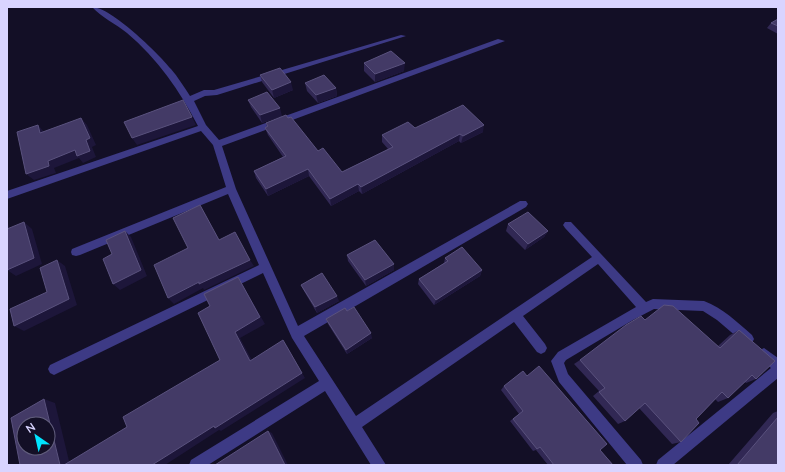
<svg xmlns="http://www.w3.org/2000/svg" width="785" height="472" font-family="Lato,sans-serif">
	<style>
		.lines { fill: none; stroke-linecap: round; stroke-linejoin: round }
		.street { fill: #3d3a85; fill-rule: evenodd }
		.wall { fill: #312854 }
		.shaded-wall { fill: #1d163a }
		.building { fill: #433a66; stroke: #5a527e; fill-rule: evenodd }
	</style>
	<rect width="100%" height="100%" fill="#130f26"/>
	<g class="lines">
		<path class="street" d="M92 7C111 7 158 53 171 69 178 77 184 87 190 96L204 90H214L401 35 406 36 217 95 205 96 194 101 206 125 219 140 498 39 505 41 222 146 236 189 298 326 520 201H526L528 204 526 207 304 336 356 416 592 257 565 228 563 225 565 222H571L646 302 653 299 704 301C723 308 737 322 752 335L754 339 752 343 748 345 744 343 717 320 703 311 654 309 633 320 566 360 564 363 568 374 641 460 643 465H627L559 382 551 361 558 352 636 307 598 264 523 316 545 344 547 348 545 352 541 354 537 352 514 322 362 427 386 465H371L325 391 208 465H189L191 460 319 381 292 338 263 273 58 373 54 375 50 373 48 369 50 365 259 265 228 194 80 255 76 256 72 255 71 252 72 249 226 187 213 145 201 131 7 199V191L198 126C180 91 157 58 127 33 116 24 101 17 92 7Z
			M764 348 778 358V378L673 465H656L658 460 771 368 760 358 758 354 760 350Z"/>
	</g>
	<path class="wall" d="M778 19V34L767 28 771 23Z
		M364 63 404 71 375 82 364 71Z
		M260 75 293 90 274 98 262 82Z
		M305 83 336 88 337 96 318 103 307 91Z
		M248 100 282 116 262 123 251 107Z
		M266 123 318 151 342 172 388 149 382 142V135L415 128 483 132 461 143 459 141 362 194 359 191 331 206 309 176 268 196 256 178 254 171 283 157 268 135 265 128 267 127Z
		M508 224 548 231 544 237 525 250 506 231Z
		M347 255 394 264V270L366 286 348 261Z
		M445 258 482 270 480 276 434 305 418 284 419 279 444 263Z
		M301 285 339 301 317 313 304 291Z
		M347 311 372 338 347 354 328 324 326 319Z
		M645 320 718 346 730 335 739 330 756 379 746 383 745 382 728 398 718 402 715 399 696 419 681 442 672 444 639 408 625 421 618 424 593 396 599 391 574 364 580 360Z
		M527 376 600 450 613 465H548L536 450 533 451 510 421 519 414 501 390 504 386Z
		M778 411V465H728L773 413Z"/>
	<path class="shaded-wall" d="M405 63 404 71 375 82V74Z
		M291 82 293 90 274 98 272 90Z
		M336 88 337 96 318 103 316 95Z
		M280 108 282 116 262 123 260 115Z
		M192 117 196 125 137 145 132 138Z
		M81 118 87 125 96 145 92 147 96 157 83 163 79 158 54 168 56 173 34 180 26 174 48 161 86 140Z
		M38 125 44 132 40 133Z
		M484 125 483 132 461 143 463 136Z
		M460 134 459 141 362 194 361 187Z
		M308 169 309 176 268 196 266 189Z
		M358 184 359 191 331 206 330 199Z
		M7 219 11 238 7 235Z
		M24 222 32 229 42 264 16 276 7 270Z
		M125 231 131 237 147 276 120 290 113 284Z
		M548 231 544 237 525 250 528 244Z
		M57 260 65 266 77 305 24 331 14 326 69 299Z
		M250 260 254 266 204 290 203 288 174 304 168 298 199 282Z
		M394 264V270L366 286 365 280Z
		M482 270 480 276 434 305 436 300Z
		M238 277 265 324 240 338 255 366 250 361 235 332Z
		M337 296 339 301 317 313 315 307Z
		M371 333 372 338 347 354 346 350Z
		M287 346 305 378 221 431 219 430 165 465H152Z
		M44 399 55 403 70 465H60Z
		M268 431 272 433 288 465H285Z"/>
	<path class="building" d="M778 19V26L771 23Z
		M391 51 405 63 375 74 364 63Z
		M280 68 291 82 272 90 260 75Z
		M324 75 336 88 316 95 305 83Z
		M267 92 280 108 260 115 248 100Z
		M183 100 192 117 132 138 124 122Z
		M463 105 484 125 463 136 460 134 361 187 358 184 330 199 308 169 266 189 254 171 286 156 265 128 268 126 266 123 286 115 288 118 291 117 318 151 323 148 342 172 393 147 382 135 408 122 415 128Z
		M81 118 90 138 86 140 90 151 77 156 75 150 48 161 49 166 26 174 17 132 38 125 40 133Z
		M200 205 219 240 235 232 250 260 199 284V282L168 298 154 265 188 248 173 218Z
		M528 212 548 231 528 244 508 224Z
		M24 222 34 258 7 270V229Z
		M125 231 141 270 113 284 103 259 112 254 106 240Z
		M375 240 394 264 365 280 347 255Z
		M462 247 482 270 436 300 419 279 448 261 445 258Z
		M57 260 69 299 14 326 10 309 47 292 40 268Z
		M322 273 337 296 315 307 301 285Z
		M238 277 260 317 235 332 250 361 283 340 302 373 215 428 214 426 152 465H64L127 427 123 417 220 360 198 313 210 306 204 294Z
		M664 305 673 306 720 348 739 330 775 361 756 379 752 375 728 398 722 392 696 419 699 423 681 442 645 403 625 421 599 392 605 388 580 360 626 325 641 316 645 320Z
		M354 307 371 333 346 350 326 319 345 308 347 311Z
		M539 366 607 444 600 450 613 465H554L540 447 537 449 513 419 523 411 504 386 523 371 527 376Z
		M44 399 60 465H20L11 418ZM24 424H48V448H24Z
		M778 417V465H737Z
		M268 431 285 465H215Z"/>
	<rect width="785" height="472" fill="none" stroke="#d9d4ff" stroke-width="16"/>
	<g transform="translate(36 436) rotate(326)"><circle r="19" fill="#130f26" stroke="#625e7d"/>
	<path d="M0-3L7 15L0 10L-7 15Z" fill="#00e5ff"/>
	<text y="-6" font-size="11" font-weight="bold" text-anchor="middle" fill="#d9d4ff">N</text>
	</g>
</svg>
